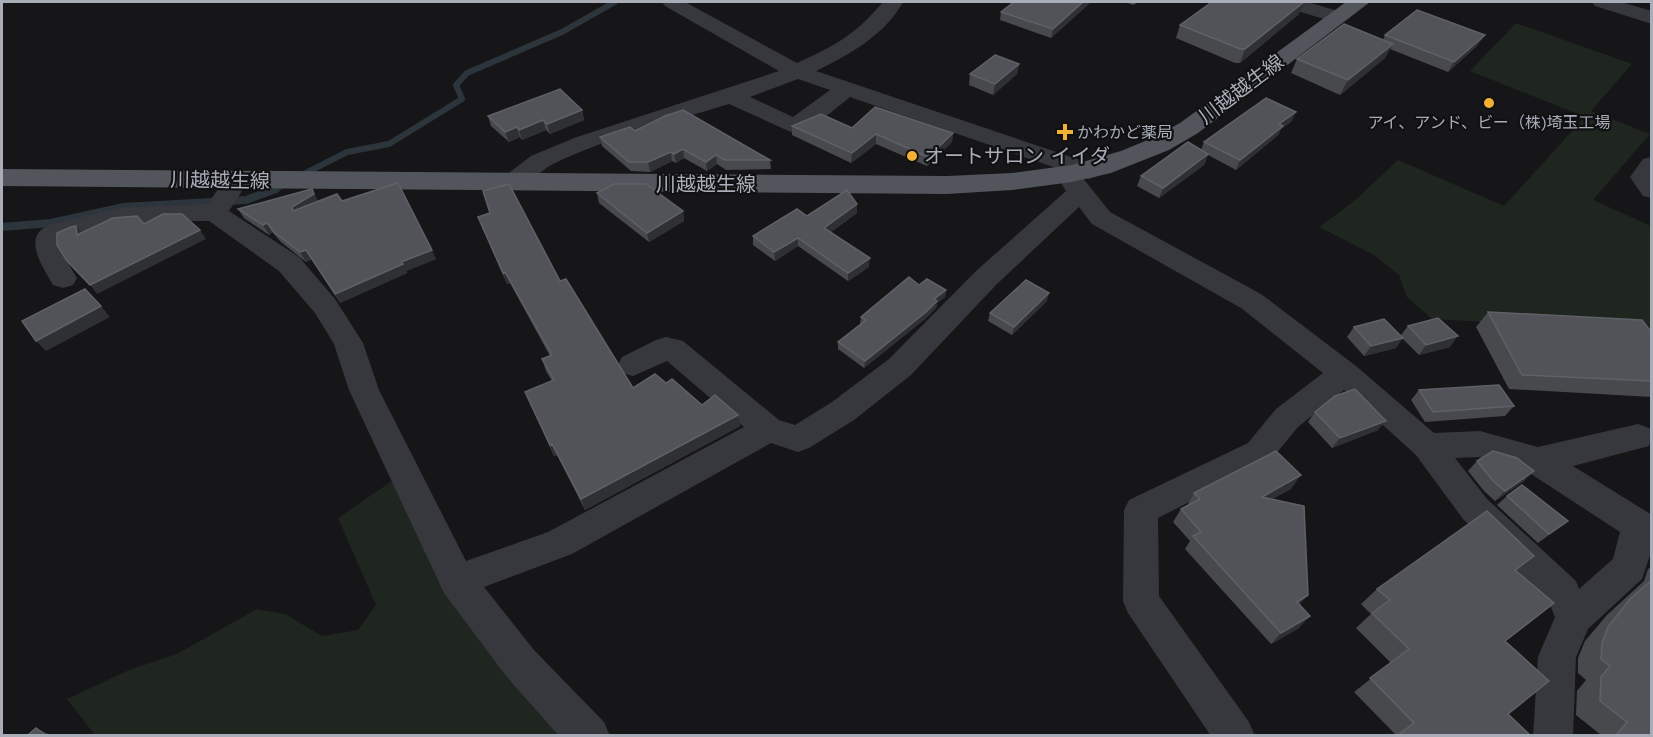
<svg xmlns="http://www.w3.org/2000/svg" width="1653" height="737" font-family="'Work Sans','Noto Sans JP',sans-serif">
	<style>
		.green { fill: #1e261f }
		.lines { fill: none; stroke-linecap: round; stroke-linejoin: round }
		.stream-far1 { stroke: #2c353c; stroke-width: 6 }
		.stream { stroke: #2c353c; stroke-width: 8 }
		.minor { fill: #37383d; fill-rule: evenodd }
		.major { fill: #53555c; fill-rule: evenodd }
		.wall { fill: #47494d }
		.shaded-wall { fill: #2f3033 }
		.building { fill: #525359; stroke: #5f6168; stroke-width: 1.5 }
		.poi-dot { fill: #f2b134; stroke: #111113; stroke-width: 2 }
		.labels { text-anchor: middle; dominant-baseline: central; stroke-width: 4.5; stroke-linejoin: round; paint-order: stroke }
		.far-poi-label { font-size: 16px; fill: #a8adb8; stroke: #111113 }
		.street-label { font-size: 20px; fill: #a8adb8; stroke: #111113 }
		.poi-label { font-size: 20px; fill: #a8adb8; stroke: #111113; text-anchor: start }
	</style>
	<rect width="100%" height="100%" fill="#161618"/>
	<path class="green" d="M1516 23 1632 64 1591 111 1650 134 1593 200 1651 226V331L1432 319 1407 297 1399 275 1374 255 1319 227 1353 202 1398 160 1504 206 1585 117 1470 71Z
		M392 481 561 735H95L67 699 129 670 177 654 257 609 285 614 322 636 358 630 376 605 338 518Z"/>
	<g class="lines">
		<path class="stream-far1" d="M300 176 347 152 389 144 462 99 456 85 467 73 562 32 615 2
			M273 190 286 184"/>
		<path class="stream" d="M2 227 51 223 124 207 246 200 276 189"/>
		<path class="minor" d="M662 2H685L797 63C835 46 856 34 883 2H903C885 35 849 55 816 71L1098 166 1101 171 1098 176 1089 179 1082 177 1110 212 1261 294 1356 366 1434 433 1480 431 1538 447 1638 424 1649 428 1652 432 1649 446 1573 466 1652 515V549L1642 579 1588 629 1576 657 1573 736H1533L1538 657 1555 617 1550 605 1463 519 1416 455 1344 390 1298 427 1270 461 1158 518 1159 596 1249 722 1255 736H1211L1128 613 1123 601 1124 510 1129 500 1248 443 1276 409 1323 373 1241 308 1092 224 1079 207 996 285 911 375 854 420 809 448 798 452 771 443 572 554 484 587 534 650 604 722 610 736H559L506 676 444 593 349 390 334 344 315 313 279 271 209 221H167L120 225 78 234 62 240 63 255 77 278 73 285 63 288 53 285C43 267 21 237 49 225L120 208 208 204 228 174 237 172 246 174 249 180 229 211 299 257 335 299 363 343 379 390 466 561 548 532 744 427 667 361 633 376 622 373 618 365 622 357 656 340 666 337 683 341 779 420 795 425 832 402 889 359 976 271 1066 191 1057 176 1062 170 850 97 819 122 793 133 729 104C670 122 609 137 553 164 535 173 524 195 502 190L499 184 502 178 531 156 574 138 779 71 665 6ZM798 79 830 90 793 117 750 97ZM1480 457 1528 472 1620 532 1613 559 1579 589 1576 581 1487 499 1455 458Z
			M1277 2H1307L1345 13 1348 17 1345 21 1338 23 1280 6Z
			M1592 2H1621L1652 11V24L1595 6Z
			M1652 157V198L1643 196 1630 177 1643 159Z"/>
		<path class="major" d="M1346 2H1370L1198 133 1169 150 1111 173 1072 182 1012 190 947 194 2 186V169L947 176 1012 173 1072 165 1121 151 1150 139 1180 123Z"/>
	</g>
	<path class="wall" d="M1014 2H1091L1051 38 1000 20 1001 12Z
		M1125 2H1139L1133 5Z
		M1299 14 1240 63H1235L1176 38 1180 25Z
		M1385 35 1478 45 1448 72 1390 49 1385 58 1340 95 1291 73 1297 59 1383 40Z
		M1019 64 1017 74 993 95 969 85 970 74Z
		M582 110 584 120 550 134 546 130 522 140 520 137 509 142 491 126 488 116Z
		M1292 121 1281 129 1278 135 1236 170 1208 155 1204 165 1159 198 1137 186 1141 176 1201 150 1204 142Z
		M792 126 852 128 953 133 952 142 927 166 876 144 851 163 792 135Z
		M635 131 770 160 771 169 726 170 717 164 707 171 684 158 676 163 672 161 650 172 631 171 602 146 600 137Z
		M597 193 683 211 684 221 649 242 599 203Z
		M318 201H342L436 259 406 271 407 273 340 303 312 259 306 262 281 242 272 232 269 235 244 218 238 209Z
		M857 213 831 232 869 267 848 281 798 246 775 261 753 245V236L807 216Z
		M478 217 560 281 633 388 666 383 702 405 738 415 740 426 585 510 557 455 554 456 525 392 552 381 546 371 542 359 550 356 510 283 507 284Z
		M946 290 945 297 937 303 936 308 925 319 864 368 838 349V342L860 324 861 317Z
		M1047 301 1012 335 988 321 990 313Z
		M1488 312 1652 333V397L1509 389 1476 327Z
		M1408 326 1450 347 1419 355 1402 338 1396 348 1364 356 1347 337 1354 327 1401 335Z
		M1419 390 1514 406 1505 416 1425 422 1411 400Z
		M1315 412 1378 430 1332 448 1308 422Z
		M1477 461 1524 481 1495 501 1484 491 1468 471Z
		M1291 489 1272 499 1299 604V628L1271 644 1185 549 1190 541 1173 522 1181 509 1187 506 1194 493Z
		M1507 496 1568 521 1538 543 1497 505Z
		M1534 556 1516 571 1505 641 1508 714 1530 735H1396L1354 692 1391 663 1356 628 1371 614 1361 604 1377 589Z
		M1652 566V735H1601L1576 715 1577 691 1586 680 1578 673V658L1585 641 1607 615 1644 581 1648 569Z"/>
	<path class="shaded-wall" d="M1083 2H1091L1051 38 1053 29Z
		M1305 2 1299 14 1240 63 1245 49Z
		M1485 35 1478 45 1448 72 1454 62Z
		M1393 44 1385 58 1340 95 1348 80Z
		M1019 64 1017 74 993 95 995 84Z
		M582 110 584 120 550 134 547 124Z
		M1296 112 1292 121 1281 129 1278 135 1236 170 1240 160 1279 124Z
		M543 120 546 130 522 140 519 130Z
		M517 127 520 137 509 142 505 132Z
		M953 133 952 142 927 166 928 157Z
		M876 134V144L851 163 852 153Z
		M683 149 684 158 676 163 674 154Z
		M671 152 672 161 650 172 648 162Z
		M1208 154 1204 165 1159 198 1163 188Z
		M716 155 717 164 707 171 706 162Z
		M312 189 319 203 293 211 292 207Z
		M857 204V213L824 237V228Z
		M683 211 684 221 649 242 647 233Z
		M267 223 272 232 269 235 263 225Z
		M76 226 84 235H77Z
		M200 230 206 239 97 294 90 285Z
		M798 238V246L775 261 774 252Z
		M306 250 312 259 306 262 300 252Z
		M432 250 436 259 406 271 407 273 340 303 335 294 401 262Z
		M870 258 869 267 848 281V273Z
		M505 272 510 283 507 284 503 273Z
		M946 290 945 297 937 303 936 308 925 319 864 368 865 361Z
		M1049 293 1047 301 1012 335 1014 327Z
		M101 306 110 317 46 351 36 341Z
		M1458 336 1450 347 1419 355 1426 345Z
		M1403 338 1396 348 1364 356 1371 346Z
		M738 415 740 426 585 510 581 499Z
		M1386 421 1378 430 1332 448 1340 438Z
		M552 444 557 455 554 456 550 445Z
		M1534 471 1524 481 1495 501 1505 491Z
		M1301 475 1291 489 1252 510 1262 497Z
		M1308 595 1297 607V602Z
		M1310 616 1299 628 1271 644 1281 633Z
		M36 728 49 734 50 735H46Z"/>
	<path class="building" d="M1014 2H1083L1053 29 1001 12Z
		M1212 2H1304L1245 49H1240L1180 25Z
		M1417 10 1485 35 1454 62 1385 35Z
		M1344 24 1393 44 1348 80 1297 59Z
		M995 55 1019 64 995 84 970 74Z
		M560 89 582 110 547 124 543 120 519 130 517 127 505 132 488 116Z
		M1266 98 1296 112 1279 124 1283 126 1240 160 1204 142Z
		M875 107 953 133 928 157 876 134 852 153 792 126 821 114 852 128Z
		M683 110 770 160H725L716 155 706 162 683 149 674 154 671 152 648 162H629L600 137 630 127 635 131 665 116Z
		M1188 142 1208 154 1163 188 1141 176Z
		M398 183 432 250 401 262 403 264 335 294 306 250 300 252 275 233 267 223 263 225 238 209 312 189 314 194 292 207 293 211 337 194 342 201Z
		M509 184 560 281 566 279 633 388 655 374 666 383 672 379 702 405 715 395 738 415 581 499 552 444 550 445 525 392 554 380 542 359 552 355 505 272 503 273 478 217 490 213 483 191Z
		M614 184H646L683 211 647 233 597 193Z
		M847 190 857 204 824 228 870 258 848 273 798 238 774 252 753 236 797 209 807 216Z
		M163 214H182L200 230 90 285 67 261 57 245V233L71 227 76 226 77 235 113 218 137 216 144 224Z
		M909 277 919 285 927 279 946 290 934 299 937 301 926 312 865 361 838 342 866 320 861 317Z
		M1026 280 1049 293 1014 327 990 313Z
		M85 289 101 306 36 341 22 321Z
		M1488 312 1642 320 1652 333V381L1522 375Z
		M1438 318 1458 336 1426 345 1408 326Z
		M1384 319 1403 338 1371 346 1354 327Z
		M1499 385 1514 406 1433 412 1419 390Z
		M1355 389 1386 421 1340 438 1315 412 1335 396Z
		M1276 451 1301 475 1262 497 1304 506 1308 595 1297 602 1310 616 1281 633 1193 536 1201 532 1181 509 1200 499 1194 493Z
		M1493 451 1517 458 1534 471 1505 491 1494 482 1477 461Z
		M1522 485 1568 521 1549 534 1507 496Z
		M1487 511 1534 556 1515 570 1554 603 1505 641 1549 681 1508 714 1530 735H1398L1414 723 1370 678 1409 649 1372 613 1390 600 1377 589Z
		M1652 580V735H1616L1627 722 1600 701 1601 677 1610 666 1601 659 1602 643 1608 627 1630 599Z
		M36 728 46 735H28Z"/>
	<g class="poi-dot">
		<circle cx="1489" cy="103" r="6"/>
		<path d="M1062 123h6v6h6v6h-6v6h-6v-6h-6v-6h6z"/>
		<circle cx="912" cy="156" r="6"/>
	</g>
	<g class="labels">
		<g class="far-poi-label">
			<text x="1489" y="122">アイ、アンド、ビー（株)埼玉工場</text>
			<text x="1077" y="132" text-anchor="start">かわかど薬局</text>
		</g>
		<g class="street-label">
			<text transform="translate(1241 89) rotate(-37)">川越越生線</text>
			<text transform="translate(220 180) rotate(1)">川越越生線</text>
			<text x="706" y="184">川越越生線</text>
		</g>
		<g class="poi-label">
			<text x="924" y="156">オートサロン イイダ</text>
		</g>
	</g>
	<rect width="1653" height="737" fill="none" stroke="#a8adb8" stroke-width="6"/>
</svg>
